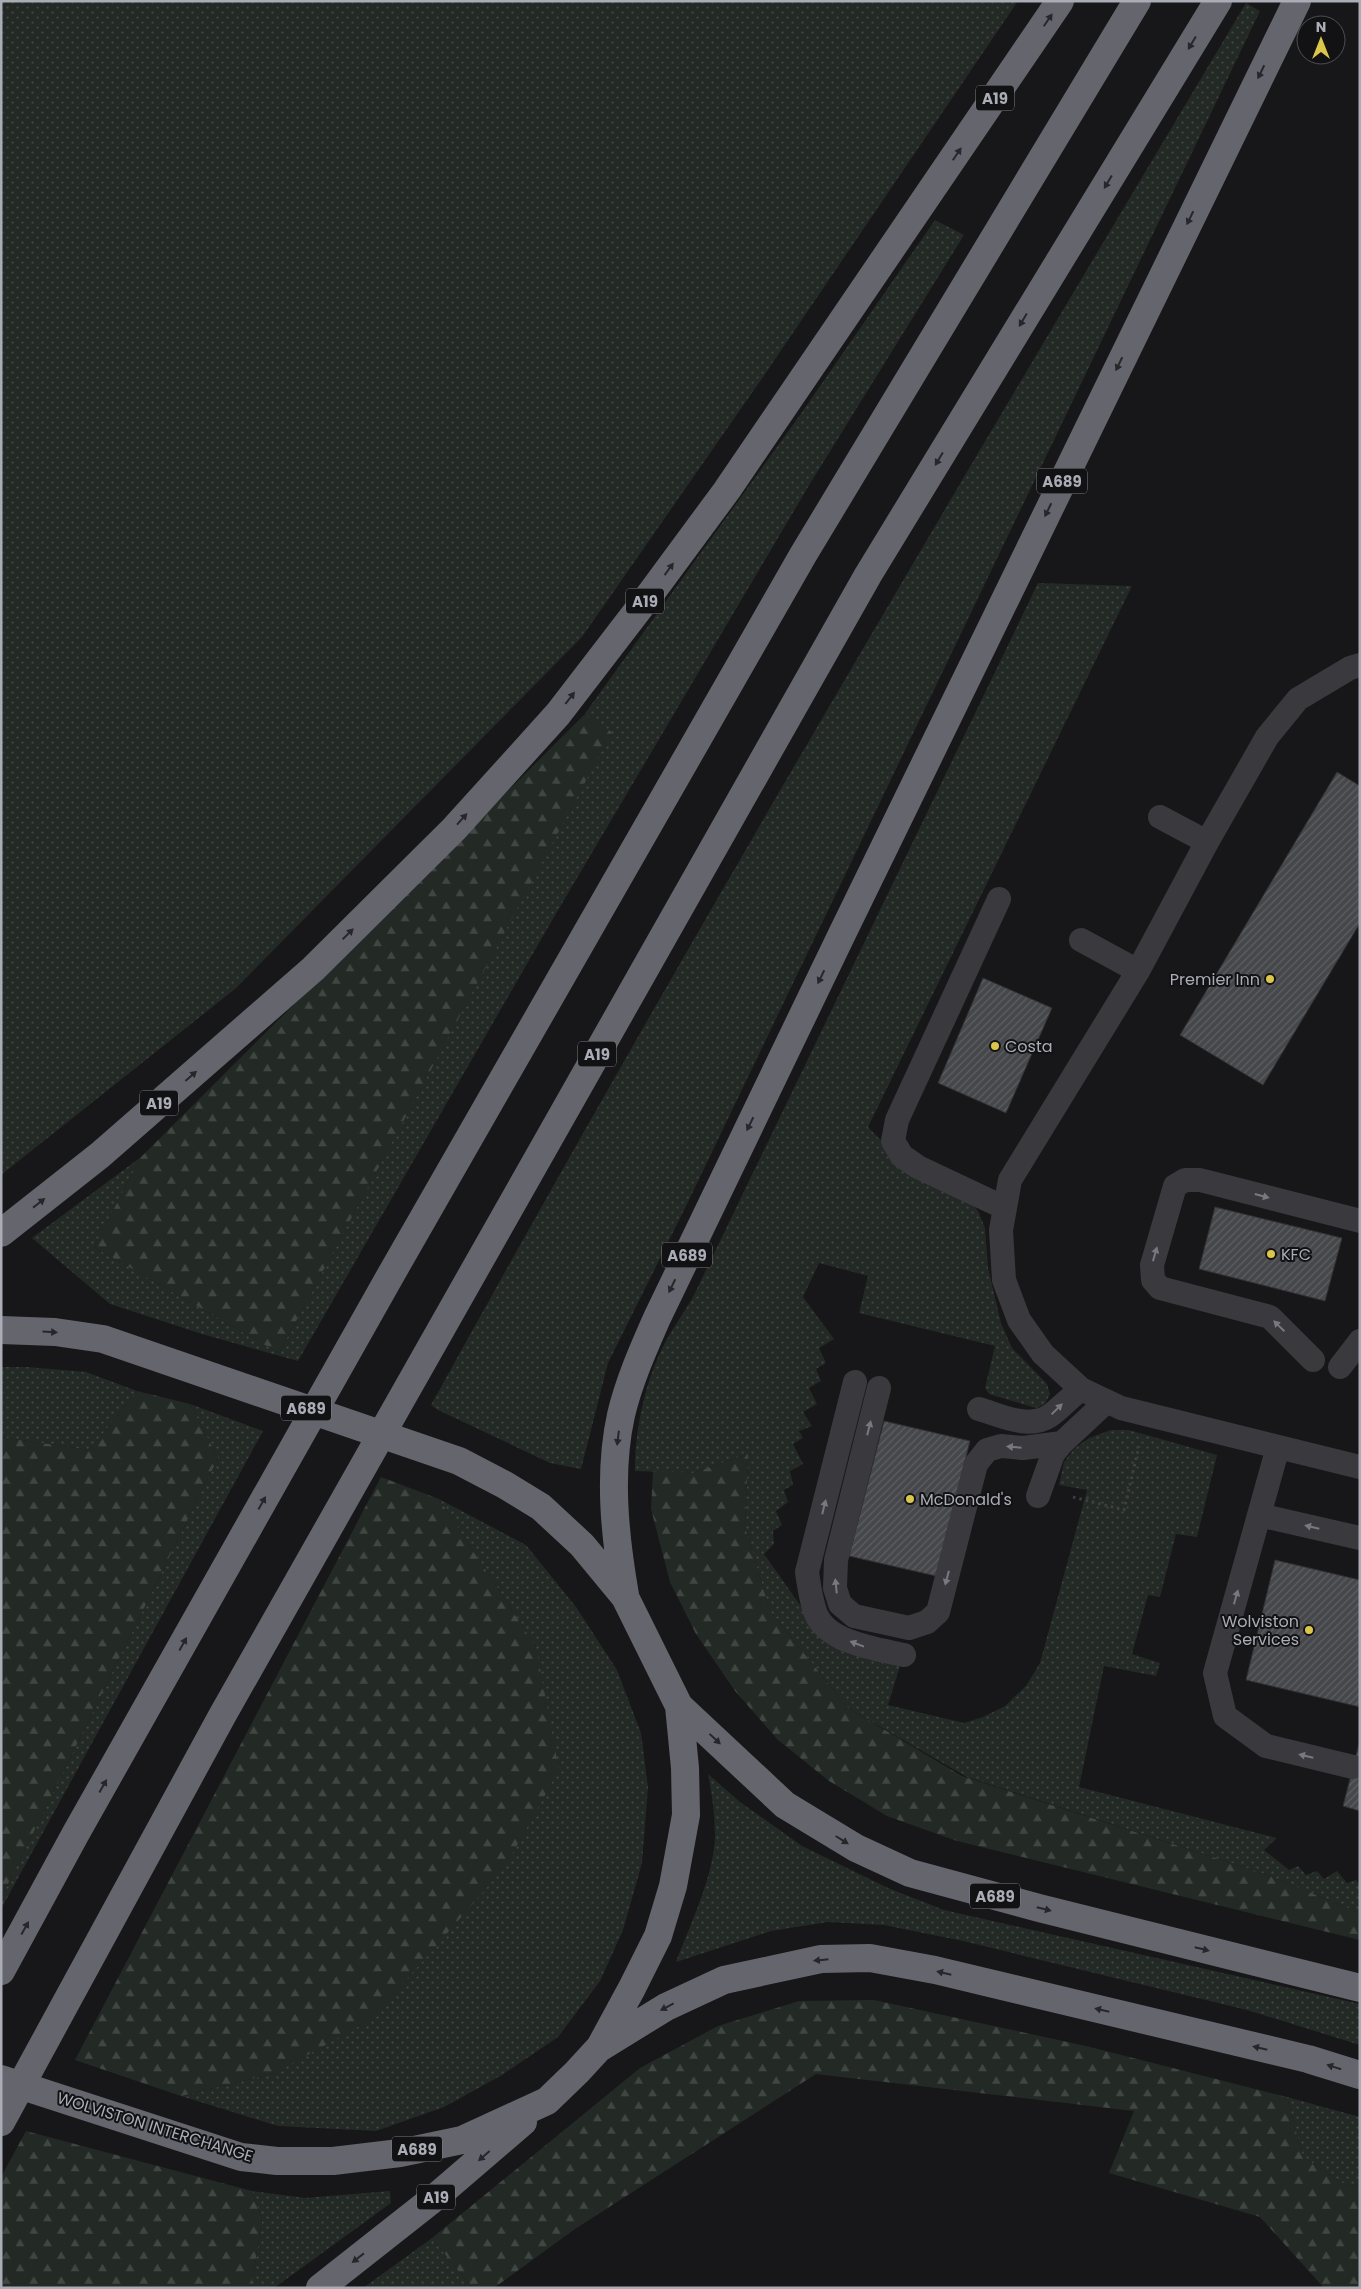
<svg xmlns="http://www.w3.org/2000/svg" width="1361" height="2289" font-family="Poppins,sans-serif">
	<style>
		.grass { fill: url(#grass-dots) }
		.forest { fill: url(#forest-firs) }
		.building { fill: url(#building-hatch); stroke: #313134 }
		.lines { fill: none; stroke-linecap: round; stroke-linejoin: round }
		.path { stroke: #3e3e43; stroke-width: 3; stroke-dasharray: 2.5 4; stroke-linecap: butt }
		.lane { stroke: #3a3a3e; stroke-width: 24 }
		.highway { stroke: #65656d; stroke-width: 28 }
		.oneway { fill: #27262a }
		.oneway2 { fill: #787980 }
		.poi-dot { fill: #dbc64c; stroke: #121113; stroke-width: 2 }
		.labels { text-anchor: middle; dominant-baseline: central; stroke-width: 4; stroke-linejoin: round; paint-order: stroke }
		.shield { fill: #121113; stroke: #7c7e85; stroke-width: 1 }
		.shield-label { font-size: 15px; font-weight: bold; fill: #aaacb6 }
		.poi-label { font-size: 16px; fill: #aaacb6; stroke: #121113; text-anchor: start }
		.street-label { font-size: 16px; fill: #aaacb6; stroke: #121113 }
	</style>
	<defs>
		<pattern id="grass-dots" width="8" height="8" patternUnits="userSpaceOnUse" patternTransform="scale(1.25)"><rect width="8" height="8" fill="#232a25"/><path d="M2 2h.1M6 6h.1" fill="none" stroke="#404642" stroke-width="1.8" stroke-linecap="round"/></pattern>
		<pattern id="forest-firs" width="22" height="20" patternUnits="userSpaceOnUse" patternTransform="scale(1.25)"><rect width="22" height="20" fill="#232a25"/><path d="M5 1l3.5 6h-7zM16 11l3.5 6h-7z" fill="#404642"/></pattern>
		<pattern id="building-hatch" width="6" height="6" patternUnits="userSpaceOnUse" patternTransform="scale(1.25)"><rect width="6" height="6" fill="#46474a"/><path d="M-1 1l2-2M0 6l6-6M5 7l2-2" fill="none" stroke="#5e5f62"/></pattern>
	</defs>
	<rect width="100%" height="100%" fill="#171618"/>
	<path class="grass" d="M1 1H1018L763 377 582 637 235 989 1 1175Z
		M1246 3 1260 11 687 1204 608 1363 581 1469 550 1463 438 1410 431 1405C692 932 969 467 1246 3Z
		M935 220 964 235 811 482 554 917 298 1361 202 1334 110 1304 32 1238 141 1157 94 1247 279 1353 611 732 584 715 800 415Z
		M1038 583 1132 586 868 1127 914 1174 970 1199 979 1213 985 1228 988 1268 1001 1323 1012 1348 1047 1384 1050 1394 1045 1404 1036 1408 989 1394 985 1388 995 1346 859 1313 868 1276 819 1263 803 1297 834 1339 819 1348 826 1363 816 1369 821 1381 809 1388 817 1404 803 1412 812 1426 799 1431 803 1438 793 1444 803 1464 790 1471 793 1485 784 1490 788 1502 776 1511 782 1525 773 1531 774 1544 764 1554 822 1636 846 1653 900 1666 888 1705 964 1723 983 1717 1005 1706 1026 1686 1040 1663 1087 1490 1059 1485 1064 1462 1074 1449 1089 1438 1111 1430H1129L1217 1455 1197 1537 1176 1534 1160 1597 1148 1595 1132 1654 1160 1663 1156 1676 1104 1666 1079 1787 1277 1838 1264 1850 1289 1870 1298 1866 1306 1875 1317 1871 1324 1879 1337 1871 1347 1883 1356 1880 1360 1885V1913L1262 1873 967 1777 848 1708 770 1611 745 1527 748 1454 693 1473 635 1471C635 1427 646 1377 667 1339 675 1325 684 1312 692 1299Z
		M1 1367H27L86 1372 137 1391 90 1450 1 1437Z
		M190 1404 263 1431 1 1909V1898L218 1458Z
		M439 1499 526 1545 576 1607 617 1670 641 1733 648 1787 642 1863 623 1930 600 1981 558 2037 502 2075 444 2107 376 2131 278 2126 181 2096 275 2073 536 1647Z
		M708 1774 740 1802 802 1846 888 1888 944 1910 1360 2004V2045L1247 2010 963 1941 884 1925 828 1922 771 1931 676 1962C689 1928 710 1883 714 1848 717 1828 712 1793 708 1774Z
		M1287 2097 1360 2117V2185L1347 2186 1303 2157Z
		M252 2191 305 2198 390 2191 391 2203 274 2288H251L262 2220Z
		M432 2238 472 2288H363Z"/>
	<path class="forest" d="M584 715 612 732 279 1353 94 1247 141 1157Z
		M137 1391 190 1404 218 1458 1 1898V1437L90 1450Z
		M748 1454 745 1527 770 1611 848 1708 962 1776 1262 1873 1360 1913V1940L957 1841 887 1816 829 1781 778 1740 735 1691 696 1634 670 1582 651 1509 653 1471 693 1473Z
		M381 1477 439 1499 536 1647 559 1770 505 1867 372 2019 275 2073 181 2096 75 2060Z
		M874 2000 1086 2046 1287 2097 1303 2157 1347 2186 1360 2185V2288H1324L1260 2217 1109 2173 1134 2111 816 2074 575 2229 494 2288H472L432 2238 640 2068 718 2026 799 2001Z
		M26 2131 252 2191 262 2220 251 2288H1V2177Z"/>
	<path class="building" d="M1337 772 1360 786V923L1263 1085 1180 1035Z
		M983 978 1052 1008 1006 1113 938 1083Z
		M1215 1207 1342 1238 1325 1301 1199 1269Z
		M884 1421 970 1441 936 1576 849 1556Z
		M1275 1560 1360 1580V1707L1246 1680Z
		M1360 1740V1811L1343 1806Z"/>
	<g class="lines">
		<path class="path" d="M1073 1497 1124 1510 1139 1446"/>
		<path class="lane" d="M1360 665 1350 668 1298 699 1267 737 1207 842 1138 971 1010 1180 1001 1230 1004 1280 1019 1320 1043 1354 1081 1389 1121 1408 1360 1467
			M1160 817 1207 842
			M999 899 897 1120 893 1141 902 1156 918 1167 1005 1208
			M1081 940 1138 971
			M1313 1360 1270 1317 1160 1288 1153 1280 1152 1265 1175 1186 1185 1180H1200L1360 1221
			M1340 1367 1360 1341
			M855 1382 807 1572C809 1586 811 1601 816 1614 828 1643 877 1649 904 1655
			M879 1388 836 1560 835 1588 840 1604 854 1616 909 1628 927 1622 938 1612 976 1464 987 1450 1001 1446 1023 1448 1062 1443
			M979 1409C1002 1416 1029 1430 1051 1415 1061 1407 1071 1397 1081 1389
			M1278 1447 1215 1673 1225 1716 1266 1746 1353 1767
			M1038 1496 1053 1454 1062 1443 1106 1402
			M1259 1515 1360 1538"/>
		<path class="highway" d="M1 1233 100 1155 313 969 454 829 558 714 651 593 727 490 1060 1
			M1 1330 55 1332 103 1339 459 1461 505 1485 541 1507 582 1545 625 1597 679 1706 685 1768 686 1815 673 1886 658 1936 632 1988 600 2047 577 2072 547 2101 462 2140 400 2153 333 2161H277L241 2157 1 2079
			M625 1595C615 1537 608 1474 621 1415 629 1381 643 1350 657 1318L842 934 1297 1
			M679 1706 785 1805 856 1848 910 1873 1039 1908 1360 1988
			M1 1971 76 1833 389 1278 803 555 1137 1
			M601 2047 666 2007 724 1980 821 1959 870 1958 935 1970 1308 2059 1360 2075
			M1 2122 222 1716 868 575 1218 1
			M320 2288 438 2195 523 2122"/>
	</g>
	<defs><path id="oneway-solid" d="M-6-.8H1V-3.2L6.5 0L1 3.2V.8H-6Z" transform="scale(1.25)"/></defs>
	<g class="oneway">
		<use href="#oneway-solid" transform="translate(1048 20) rotate(-56)"/>
		<use href="#oneway-solid" transform="translate(1192 43) rotate(121)"/>
		<use href="#oneway-solid" transform="translate(1261 72) rotate(116)"/>
		<use href="#oneway-solid" transform="translate(957 154) rotate(-56)"/>
		<use href="#oneway-solid" transform="translate(1108 182) rotate(121)"/>
		<use href="#oneway-solid" transform="translate(1190 218) rotate(116)"/>
		<use href="#oneway-solid" transform="translate(1023 320) rotate(121)"/>
		<use href="#oneway-solid" transform="translate(1119 364) rotate(116)"/>
		<use href="#oneway-solid" transform="translate(939 459) rotate(121)"/>
		<use href="#oneway-solid" transform="translate(1048 510) rotate(116)"/>
		<use href="#oneway-solid" transform="translate(669 569) rotate(-54)"/>
		<use href="#oneway-solid" transform="translate(570 698) rotate(-52)"/>
		<use href="#oneway-solid" transform="translate(462 819) rotate(-48)"/>
		<use href="#oneway-solid" transform="translate(348 934) rotate(-45)"/>
		<use href="#oneway-solid" transform="translate(821 977) rotate(116)"/>
		<use href="#oneway-solid" transform="translate(191 1076) rotate(-41)"/>
		<use href="#oneway-solid" transform="translate(750 1124) rotate(116)"/>
		<use href="#oneway-solid" transform="translate(39 1203) rotate(-38)"/>
		<use href="#oneway-solid" transform="translate(672 1286) rotate(116)"/>
		<use href="#oneway-solid" transform="translate(50 1332) rotate(3)"/>
		<use href="#oneway-solid" transform="translate(618 1438) rotate(97)"/>
		<use href="#oneway-solid" transform="translate(262 1503) rotate(-61)"/>
		<use href="#oneway-solid" transform="translate(183 1644) rotate(-61)"/>
		<use href="#oneway-solid" transform="translate(715 1739) rotate(43)"/>
		<use href="#oneway-solid" transform="translate(103 1786) rotate(-61)"/>
		<use href="#oneway-solid" transform="translate(842 1840) rotate(32)"/>
		<use href="#oneway-solid" transform="translate(1044 1909) rotate(14)"/>
		<use href="#oneway-solid" transform="translate(25 1928) rotate(-61)"/>
		<use href="#oneway-solid" transform="translate(1202 1949) rotate(14)"/>
		<use href="#oneway-solid" transform="translate(821 1960) rotate(174)"/>
		<use href="#oneway-solid" transform="translate(944 1973) rotate(-167)"/>
		<use href="#oneway-solid" transform="translate(667 2007) rotate(152)"/>
		<use href="#oneway-solid" transform="translate(1102 2010) rotate(-167)"/>
		<use href="#oneway-solid" transform="translate(1260 2048) rotate(-167)"/>
		<use href="#oneway-solid" transform="translate(1334 2067) rotate(-162)"/>
		<use href="#oneway-solid" transform="translate(484 2156) rotate(139)"/>
		<use href="#oneway-solid" transform="translate(358 2258) rotate(142)"/>
	</g>
	<g class="oneway2">
		<use href="#oneway-solid" transform="translate(1262 1196) rotate(15)"/>
		<use href="#oneway-solid" transform="translate(1155 1254) rotate(-74)"/>
		<use href="#oneway-solid" transform="translate(1279 1326) rotate(-136)"/>
		<use href="#oneway-solid" transform="translate(1057 1409) rotate(-44)"/>
		<use href="#oneway-solid" transform="translate(869 1428) rotate(-76)"/>
		<use href="#oneway-solid" transform="translate(1014 1447) rotate(-175)"/>
		<use href="#oneway-solid" transform="translate(824 1507) rotate(-76)"/>
		<use href="#oneway-solid" transform="translate(1312 1527) rotate(-167)"/>
		<use href="#oneway-solid" transform="translate(947 1578) rotate(105)"/>
		<use href="#oneway-solid" transform="translate(836 1586) rotate(-96)"/>
		<use href="#oneway-solid" transform="translate(1236 1597) rotate(-74)"/>
		<use href="#oneway-solid" transform="translate(857 1644) rotate(-159)"/>
		<use href="#oneway-solid" transform="translate(1306 1756) rotate(-167)"/>
	</g>
	<g class="poi-dot">
		<circle cx="1270" cy="979" r="5"/>
		<circle cx="995" cy="1046" r="5"/>
		<circle cx="1271" cy="1254" r="5"/>
		<circle cx="910" cy="1499" r="5"/>
		<circle cx="1309" cy="1630" r="5"/>
	</g>
	<g class="labels">
		<g class="shield">
			<rect x="976" y="85.5" width="38" height="25" rx="4"/>
			<rect x="1037" y="468.5" width="50" height="25" rx="4"/>
			<rect x="626" y="588.5" width="38" height="25" rx="4"/>
			<rect x="578" y="1041.5" width="38" height="25" rx="4"/>
			<rect x="140" y="1090.5" width="38" height="25" rx="4"/>
			<rect x="662" y="1242.5" width="50" height="25" rx="4"/>
			<rect x="281" y="1395.5" width="50" height="25" rx="4"/>
			<rect x="970" y="1883.5" width="50" height="25" rx="4"/>
			<rect x="392" y="2136.5" width="50" height="25" rx="4"/>
			<rect x="417" y="2184.5" width="38" height="25" rx="4"/>
		</g>
		<g class="shield-label">
			<text x="995" y="98">A19</text>
			<text x="1062" y="481">A689</text>
			<text x="645" y="601">A19</text>
			<text x="597" y="1054">A19</text>
			<text x="159" y="1103">A19</text>
			<text x="687" y="1255">A689</text>
			<text x="306" y="1408">A689</text>
			<text x="995" y="1896">A689</text>
			<text x="417" y="2149">A689</text>
			<text x="436" y="2197">A19</text>
		</g>
		<g class="poi-label">
			<text x="1260" y="979" text-anchor="end">Premier Inn</text>
			<text x="1005" y="1046">Costa</text>
			<text x="1281" y="1254">KFC</text>
			<text x="920" y="1499">McDonald's</text>
			<text x="1299" y="1621" text-anchor="end">Wolviston<tspan x="1299" dy="18">Services</tspan></text>
		</g>
		<g class="street-label">
			<text transform="translate(155 2127) rotate(17)">WOLVISTON INTERCHANGE</text>
		</g>
	</g>
	<rect width="1361" height="2289" fill="none" stroke="#aaacb6" stroke-width="5"/>
	<g transform="translate(1321 40)"><circle r="24" fill="#121113" stroke="#4f4f54"/>
	<path d="M0-4L9 19L0 12L-9 19Z" fill="#dbc64c"/>
	<text y="-8" font-size="14" font-weight="bold" text-anchor="middle" fill="#aaacb6">N</text>
	</g>
</svg>
